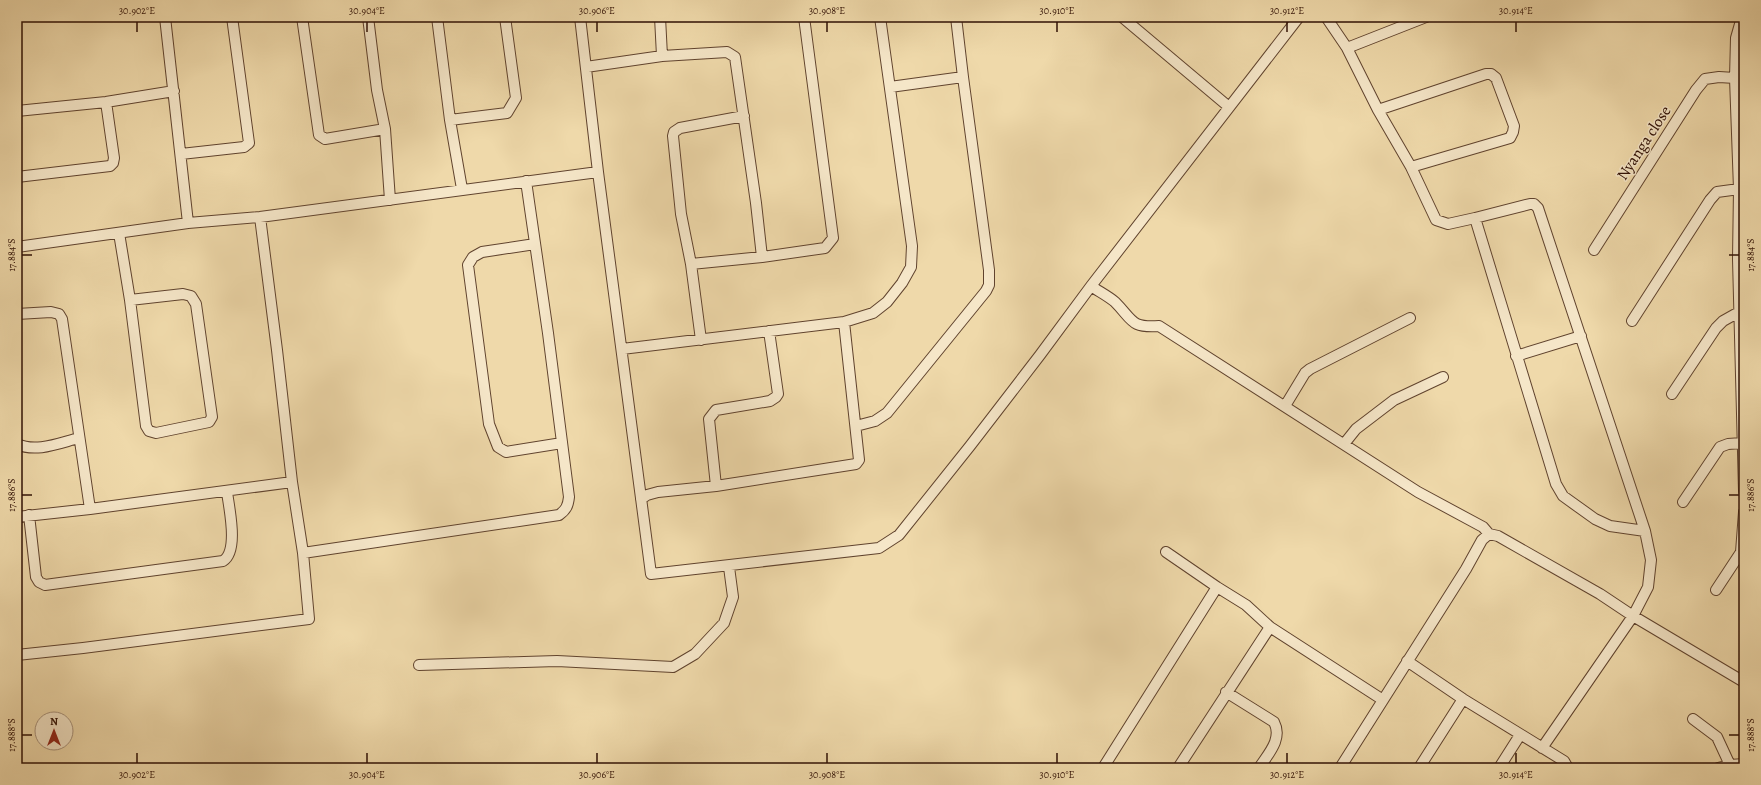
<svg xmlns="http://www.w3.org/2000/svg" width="1761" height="785" font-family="Alegreya,serif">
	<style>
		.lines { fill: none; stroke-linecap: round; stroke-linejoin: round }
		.minor-casing { stroke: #60432e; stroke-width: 12 }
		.minor { stroke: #f5e6c8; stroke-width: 10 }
		.ticks { fill: none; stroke: #311105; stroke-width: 1.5 }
		.labels { text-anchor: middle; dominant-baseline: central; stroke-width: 3; stroke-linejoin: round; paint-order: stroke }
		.street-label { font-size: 16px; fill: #311105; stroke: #f5e6c8 }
		.neatline { fill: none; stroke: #311105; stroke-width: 1.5 }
		.ticks-label { font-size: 10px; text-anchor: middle; fill: #311105 }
	</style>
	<rect width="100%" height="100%" fill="#efd9aa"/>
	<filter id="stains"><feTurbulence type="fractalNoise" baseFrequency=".005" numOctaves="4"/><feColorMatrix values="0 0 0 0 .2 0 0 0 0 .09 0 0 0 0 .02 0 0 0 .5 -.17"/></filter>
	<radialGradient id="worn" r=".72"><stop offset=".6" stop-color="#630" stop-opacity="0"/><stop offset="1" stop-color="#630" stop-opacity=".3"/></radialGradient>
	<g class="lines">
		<defs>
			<path id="minor" d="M165 17 188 223
				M302 17 319 135 325 139 385 129
				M368 17 377 90 385 129 390 200
				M437 17 450 120 462 189
				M580 17 598 172 651 574 879 548 899 535 970 446 1040 355 1091 286 1299 17
				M660 17 662 56
				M1122 17 1229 107
				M1326 17 1347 48 1378 110 1411 167 1436 220 1448 224 1475 218 1556 484 1563 496 1595 519 1610 526 1645 531
				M1742 17 1736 38 1735 78 1739 189 1738 259 1744 491
				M1347 48 1426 17
				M586 67 662 56 727 52 735 57 756 203 762 257 825 248 833 238 804 17
				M890 87 963 77
				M1378 110 1486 74H1491L1496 78 1514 126 1513 132 1510 138 1411 167
				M17 111 106 102 174 91
				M450 120 507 113 516 98 505 17
				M181 154 244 147 249 143 232 17
				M17 177 110 166 113 163 114 158 106 102
				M1475 218 1530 204H1534L1538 208 1645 531 1651 560 1648 587 1633 616 1542 748
				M119 233 130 300 146 426 149 431 156 433 209 422 212 417 196 304 191 296 183 294 130 300
				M535 244 482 252 473 257 468 265 489 424 498 447 506 452 562 443
				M17 247 188 223 260 217 598 172
				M1594 250 1696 90 1705 79 1719 77 1735 78
				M691 264 762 257
				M1091 286C1098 291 1108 296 1115 302 1133 320 1130 328 1159 326L1418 492 1483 527 1489 534
				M17 314 51 312 59 314 62 319 90 509
				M1632 321 1710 200 1717 192 1739 189
				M701 340 691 264 681 214 673 136 674 132 680 128 744 116
				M622 349 844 322 873 313 887 302 902 283 911 267 912 246 880 17
				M1516 356 1581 336
				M1672 394 1716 328 1723 321 1739 312
				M1285 406 1305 373 1310 369 1410 318
				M856 426 875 421 887 413 986 291 989 285V270L963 77 956 17
				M17 444C36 453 59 443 79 438
				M1344 444 1356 429 1394 400 1443 377
				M716 486 709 419 716 410 770 401 776 397 778 394 769 331
				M641 499 647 495 658 492 716 486 856 464 859 460 844 322
				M1683 502 1720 447 1728 444 1742 443
				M1744 512 1741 552 1744 554
				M29 515 36 577 39 582 45 585 223 561C239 551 229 508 227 492
				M17 517 90 509 292 482
				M1166 552 1217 587 1246 605 1270 627
				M303 553 559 515C566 510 568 506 569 497L548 333 526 181
				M1716 590 1741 552
				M17 655 83 648 309 619 303 553 292 482 277 350 260 217
				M1407 661 1463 699 1564 761 1568 768
				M419 665 557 661 673 667 695 654 724 623 733 597 729 567
				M1226 692 1274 722C1283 739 1268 754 1259 768
				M1693 719 1717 737 1730 765
				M1103 768 1217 587
				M1178 768 1270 627 1383 700
				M1340 768 1466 569 1482 540 1489 534 1498 536 1600 594 1633 616 1744 682
				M1419 768 1463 699
				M1499 768 1520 735
				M1718 768 1730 765 1744 764"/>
		</defs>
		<use href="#minor" class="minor-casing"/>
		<use href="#minor" class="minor"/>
	</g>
	<path class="ticks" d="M137 22V32M367 22V32M597 22V32M827 22V32M1057 22V32M1287 22V32M1516 22V32M22 255H32M1729 255H1739M22 495H32M1729 495H1739M22 735H32M1729 735H1739M137 753V763M367 753V763M597 753V763M827 753V763M1057 753V763M1287 753V763M1516 753V763"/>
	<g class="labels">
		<g class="street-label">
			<text transform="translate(1644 143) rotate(-57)">Nyanga close</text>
		</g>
	</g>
	<rect width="1761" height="785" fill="none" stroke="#efd9aa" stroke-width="44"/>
	<g transform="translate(54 731)"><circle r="19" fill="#f5e6c8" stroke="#a7917a"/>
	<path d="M0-3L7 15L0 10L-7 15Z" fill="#8f2418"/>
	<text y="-6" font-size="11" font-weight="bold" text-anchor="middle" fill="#311105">N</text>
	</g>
	<rect x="22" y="22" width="1717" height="741" class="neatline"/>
	<g class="ticks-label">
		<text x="137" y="14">30.902°E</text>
		<text x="367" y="14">30.904°E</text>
		<text x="597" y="14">30.906°E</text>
		<text x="827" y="14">30.908°E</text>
		<text x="1057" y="14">30.910°E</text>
		<text x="1287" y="14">30.912°E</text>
		<text x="1516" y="14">30.914°E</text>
		<text transform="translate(11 255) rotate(-90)" y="4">17.884°S</text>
		<text transform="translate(1750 255) rotate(-90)" y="4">17.884°S</text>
		<text transform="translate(11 495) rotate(-90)" y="4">17.886°S</text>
		<text transform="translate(1750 495) rotate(-90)" y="4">17.886°S</text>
		<text transform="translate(11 735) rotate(-90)" y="4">17.888°S</text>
		<text transform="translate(1750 735) rotate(-90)" y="4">17.888°S</text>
		<text x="137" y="778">30.902°E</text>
		<text x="367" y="778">30.904°E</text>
		<text x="597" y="778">30.906°E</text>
		<text x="827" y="778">30.908°E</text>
		<text x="1057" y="778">30.910°E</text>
		<text x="1287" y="778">30.912°E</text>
		<text x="1516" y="778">30.914°E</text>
	</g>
	<rect width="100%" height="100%" filter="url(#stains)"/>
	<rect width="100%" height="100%" fill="url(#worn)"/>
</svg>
